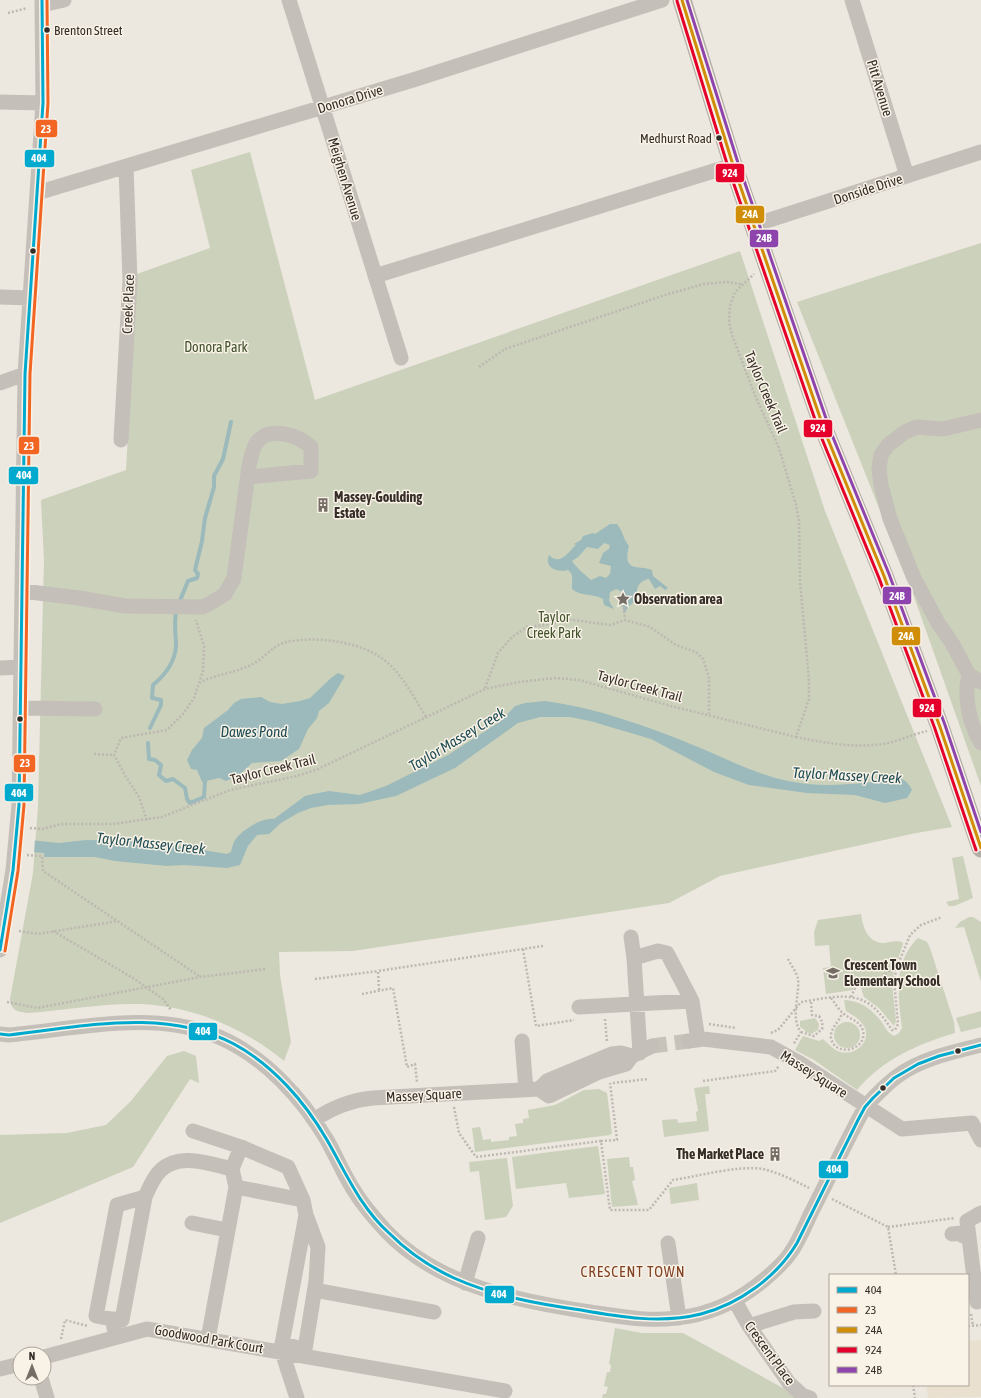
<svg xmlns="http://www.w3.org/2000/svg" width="981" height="1398" font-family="'Asap Condensed',sans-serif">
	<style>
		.green { fill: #cbd1ba }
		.plaza { fill: #eae0cf }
		.water { fill: #9cbabc; fill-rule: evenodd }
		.pier { fill: #ece7df }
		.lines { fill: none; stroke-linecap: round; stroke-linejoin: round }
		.stream { stroke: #9cbabc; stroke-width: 4 }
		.minor-tunnel { stroke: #c7c2ba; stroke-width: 15; stroke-dasharray: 15 8; stroke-linecap: butt }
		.path { stroke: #bdb8b1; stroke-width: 2.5; stroke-dasharray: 2 2; stroke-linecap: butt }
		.minor { stroke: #c4bfb9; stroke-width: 15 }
		.major { stroke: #b4aea8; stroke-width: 19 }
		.bus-1-casing { stroke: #f9f2e7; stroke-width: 6 }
		.bus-2-casing { stroke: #f9f2e7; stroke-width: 6 }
		.bus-3-casing { stroke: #f9f2e7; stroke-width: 6 }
		.bus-4-casing { stroke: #f9f2e7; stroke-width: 6 }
		.bus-5-casing { stroke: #f9f2e7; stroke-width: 6 }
		.bus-1 { stroke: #00a9ce; stroke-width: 3 }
		.bus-2 { stroke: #f26522; stroke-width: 3 }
		.bus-3 { stroke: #d08e08; stroke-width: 3 }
		.bus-4 { stroke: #e4002b; stroke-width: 3 }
		.bus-5 { stroke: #8e44ad; stroke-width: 3 }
		.bus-dot { fill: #352d27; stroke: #f9f2e7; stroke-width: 1.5 }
		.labels { text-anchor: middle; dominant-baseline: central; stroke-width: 3; stroke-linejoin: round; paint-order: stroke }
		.bus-label { font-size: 13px; fill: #352d27; stroke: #f9f2e7; text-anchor: start }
		.street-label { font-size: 14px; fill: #352d27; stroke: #f9f2e7 }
		.park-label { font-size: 14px; fill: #41522c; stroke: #f9f2e7 }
		.poi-label { font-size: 14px; font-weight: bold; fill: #352d27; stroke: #f9f2e7; text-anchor: start }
		.water-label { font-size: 15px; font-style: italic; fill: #1e4c55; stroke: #f9f2e7 }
		.neighbourhood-label { font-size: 15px; letter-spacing: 1px; fill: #824223; stroke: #f9f2e7 }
		.line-badge { stroke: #f9f2e7; stroke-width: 1.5 }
		.badge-label { font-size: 11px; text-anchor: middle; font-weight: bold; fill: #fff }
	</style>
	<rect width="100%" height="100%" fill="#ece7df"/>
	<path class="green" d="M250 152 315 400 740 251 825 511 952 827 916 833 720 876 669 903 353 951 279 952 280 975 291 1042 284 1061C244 1028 193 1006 140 1004 103 1003 65 1010 28 1013 18 1012 11 1011 10 999L33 873 38 807 44 560 41 500 126 470 137 274 210 248 191 170Z
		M981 243V786L912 591 797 302Z
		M963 856 973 898 954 906H949L946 902 959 899 952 858Z
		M861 914C863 927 867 942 883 943 889 943 895 940 902 942L903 944 894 971 892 984 896 1021 894 1026 879 1008 864 997 857 976 852 978 853 990 826 994 823 968 831 967 829 945 815 946 814 932 818 920Z
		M969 917H973L981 922V982L964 927 955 928 960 922Z
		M918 938 927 942 930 948 954 1022 955 1033C918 1044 883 1059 857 1090L814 1060 795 1050 803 1036 819 1041 823 1039C828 1043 833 1050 840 1052 858 1057 875 1037 861 1022 857 1017 850 1014 846 1011L844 1000C862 1001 873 1010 883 1024 886 1029 888 1033 894 1036L899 1033 902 1028C898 996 893 962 918 938Z
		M981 1011V1027L961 1032 956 1018Z
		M815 1018 819 1024 818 1030 811 1034 804 1031 805 1030 800 1027V1021Z
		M834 1035a13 13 0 1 1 26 0a13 13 0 1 1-26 0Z
		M184 1051 196 1056 199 1083 190 1079 133 1167 0 1223V1135L67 1133 106 1125 131 1101 167 1056Z
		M709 1086 710 1094H705L709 1131 664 1137 662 1120 677 1119 678 1123 697 1121 696 1112 698 1111 694 1088Z
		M599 1089 607 1093 612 1133 610 1135 475 1152 472 1128 480 1127 483 1140 491 1139V1142L509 1140V1137L517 1136 515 1124 523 1123V1119L529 1118 528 1110 555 1105 584 1090Z
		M598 1146 605 1194 569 1198 566 1183 516 1189 512 1157Z
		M629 1157 630 1167H633L635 1180 632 1181 638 1205 612 1207 607 1159Z
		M507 1158 513 1206 506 1217 485 1220 479 1171 470 1172 469 1162Z
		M697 1183 699 1200 671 1204 669 1188Z
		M615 1328 642 1333H683L783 1388 796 1398H602L603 1394H606L608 1387 604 1386 607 1372H610L611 1365 609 1364Z"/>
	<path class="plaza" d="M981 1340V1397L928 1398 926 1385H968V1341Z"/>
	<path class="water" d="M610 524H617C624 533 622 537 629 546 622 573 638 565 652 570L653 576 668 588 665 590 660 586 655 589 649 579C641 580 636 586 637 594L640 597H634V602L628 607 624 614 622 604 625 602 626 599 623 592 616 589 610 592 609 601 614 609 604 605 603 599C593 593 581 597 572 589 571 582 575 575 568 570 557 573 544 568 549 555 560 567 569 551 576 545L574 544 581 540 583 536 593 533 595 534ZM604 543 610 545 609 549 603 553 599 563 611 566 610 574 606 578 600 576 591 580C586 576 575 566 572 561L578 557 587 547 598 549Z
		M338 673 345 676 329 703 319 711 317 718 308 729 299 749 281 761 252 763 239 775 226 781 219 778 202 782 197 770 191 769 187 760 192 750 202 738 204 728 228 710 234 703 241 699 261 697 270 702 282 704 300 701 310 698 331 678Z
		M545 701C598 708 649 727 698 747 729 760 755 774 788 781 825 789 863 783 900 779 906 779 910 786 912 790L907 798 885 803 855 795 807 793 749 785 714 772 651 739 590 721 570 717H540L518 723 455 768 396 796 359 804 328 805 311 808 298 813 281 823 269 834 257 835 248 846 240 865 227 868 184 865 167 866 115 861 95 857H44V853L0 850V837L59 843 86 840 147 841 227 854 231 852C232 848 233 843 235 840 242 830 262 817 274 819L305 796 313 794 329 791 360 795 386 786 448 755 501 721 515 706 525 703Z"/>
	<path class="pier" d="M0 835 35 839 34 854 0 852Z"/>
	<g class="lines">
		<path class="stream" d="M179 603 188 581 197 578 198 574 195 570 202 541 205 518 214 487V476L223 459 231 422
			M150 728 161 705V700L152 698 153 685C165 675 175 662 176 646 176 633 173 622 177 609
			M148 743 149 759 155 760 161 765 159 775 166 781 173 779 185 788 187 799 190 803 204 797 205 781"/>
		<path class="minor-tunnel" d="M652 1046 689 1041"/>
		<path class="path" d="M8 13 27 8
			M479 367 505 349 665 295 704 284 727 282 741 284
			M623 599 625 620
			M199 683C216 674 236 673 253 664 264 658 274 645 286 642 316 636 358 641 383 659 402 673 414 698 426 717
			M485 688 498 653 512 637 527 627 552 624 566 619 610 625 625 620 650 627 676 645 696 652 703 659 709 678V714
			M796 737C825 743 858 749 888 743 901 740 914 734 927 731
			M94 754 114 755
			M147 820 139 797 126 777 114 755 121 738 167 730 183 714 194 698 203 671 204 646 196 620
			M30 828 42 829 61 824H113L162 817 230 790 297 776 318 769 485 689 519 682 556 678 579 680 671 706 796 737 809 699V680L800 582 799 521 796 505 779 448 756 398 732 335 729 322 730 306 735 292 754 274
			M27 855 42 856 43 871 199 976
			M19 931 38 934 118 921
			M53 931 133 978 163 999 171 1010
			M523 949 536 1026 574 1020
			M788 959C791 965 797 973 798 979 800 994 790 1019 801 1032L793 1045
			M315 979 378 971
			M379 990 378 971 543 946
			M362 994 393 988 407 1067 415 1064 417 1082
			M851 997 856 986 872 983 883 977 890 969 896 970
			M831 998C835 1003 838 1009 843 1013 849 1019 858 1020 862 1028 871 1049 835 1059 831 1038 830 1027 840 1022 842 1013
			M7 1002 37 1008 200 977 266 969
			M605 1019 607 1042
			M709 1024 736 1028
			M801 1032 814 1036 822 1029C823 1024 822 1021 819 1016L812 1015 811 1001
			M771 1033 778 1030 801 1002C828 998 859 988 879 1013 884 1018 888 1024 892 1030H895L898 1024 894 980 897 967 910 935 921 925 942 917
			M703 1081 775 1071 779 1066
			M613 1083 648 1079
			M454 1107 459 1133 476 1157 601 1141 610 1210H649L673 1180C699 1176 739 1165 763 1169 780 1173 795 1181 809 1188
			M601 1141 617 1140 610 1083
			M832 1199 888 1227 896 1275
			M888 1227 955 1218
			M971 1314 973 1326
			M968 1326 981 1325
			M61 1339 65 1320 88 1326
			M913 1385 915 1398"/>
		<path class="minor" d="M289 0 401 358
			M852 0 907 176
			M42 5 64 0
			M0 102 43 103
			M37 193 413 80 662 0
			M754 225 981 152
			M375 276 733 165
			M0 297 31 298
			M0 383 25 374
			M981 420 943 429 917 427 905 432 888 445 881 455 879 468 881 485 890 519 914 578 938 623 952 643 969 675 981 682
			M121 440 130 280 126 167
			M22 591 79 598 125 606 202 607 209 604 225 594 234 578 249 466C251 458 252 449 257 442 270 426 298 435 311 447V471L248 477
			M0 668 21 667
			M969 675C963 696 970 725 981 743
			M21 708 95 709
			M631 937 634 958
			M0 950 13 870 19 805 25 374 43 103 42 0
			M579 1007 692 1001
			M0 1034 9 1035C76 1029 154 1009 219 1037 265 1057 302 1098 327 1140 336 1156 343 1173 353 1189 362 1204 374 1218 386 1231 438 1286 518 1301 590 1312 619 1316 647 1322 676 1318 710 1315 739 1301 765 1279 773 1272 785 1262 791 1252 799 1241 805 1226 811 1213 829 1178 846 1142 865 1107 876 1095 886 1084 899 1075 923 1058 954 1052 981 1045
			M522 1041 526 1090
			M689 1041 703 1039 771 1047 800 1063 902 1129 972 1123 981 1140
			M640 1053 634 958 658 951 667 953 692 1001 698 1040
			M539 1089 547 1081 612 1054 621 1053 632 1056
			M314 1120C333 1107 351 1100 373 1098L539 1089 549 1096 599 1072 626 1064 632 1056 652 1046
			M193 1131 241 1147 232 1169
			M236 1187 303 1200 288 1167 241 1147
			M145 1197C149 1188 154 1176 161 1170 180 1152 210 1164 232 1169L236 1187 208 1339
			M303 1200 306 1215 282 1344 305 1349 316 1281 318 1247 306 1215
			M192 1223 227 1230
			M952 1234 962 1233 963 1236H969
			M668 1243 679 1318
			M465 1283 478 1238
			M315 1290 434 1312
			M735 1301 749 1326 789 1383 802 1395 810 1398
			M977 1302 967 1221 981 1213
			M112 1319 122 1320 145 1197 117 1205 96 1316 112 1319 116 1336
			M749 1326 794 1312 814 1311
			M282 1352 297 1398
			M44 1357 147 1329 505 1391
			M0 1369 20 1364
			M41 1378 47 1398"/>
		<path class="major" d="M682 0 733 165 825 432 884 576 940 727 981 848"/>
		<defs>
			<path id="bus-1" d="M0 950 13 870 19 805 25 374 43 103 42 0
				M0 1034 9 1035C83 1027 164 1007 234 1044 273 1065 305 1102 327 1140 346 1173 360 1207 389 1233 408 1252 430 1267 454 1278 494 1296 538 1304 581 1310 620 1317 661 1324 701 1314 739 1304 777 1277 797 1243L858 1120 865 1107 873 1098 894 1078 918 1064 939 1056 981 1045"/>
			<path id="bus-2" d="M5 951 18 871 24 805 30 374 48 103 47 0"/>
			<path id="bus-3" d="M682 0 733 165 825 432 884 576 940 727 981 848"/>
			<path id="bus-4" d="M677 1 728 167 820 434 879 578 935 729 976 850"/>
			<path id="bus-5" d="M687 0 738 163 830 430 889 574 945 725 981 832"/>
		</defs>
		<use href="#bus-1" class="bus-1-casing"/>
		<use href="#bus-2" class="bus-2-casing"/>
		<use href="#bus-3" class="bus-3-casing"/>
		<use href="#bus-4" class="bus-4-casing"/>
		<use href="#bus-5" class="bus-5-casing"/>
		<use href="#bus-1" class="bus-1"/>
		<use href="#bus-2" class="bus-2"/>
		<use href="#bus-3" class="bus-3"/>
		<use href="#bus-4" class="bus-4"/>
		<use href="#bus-5" class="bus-5"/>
	</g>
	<defs>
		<symbol id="building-bare" viewBox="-9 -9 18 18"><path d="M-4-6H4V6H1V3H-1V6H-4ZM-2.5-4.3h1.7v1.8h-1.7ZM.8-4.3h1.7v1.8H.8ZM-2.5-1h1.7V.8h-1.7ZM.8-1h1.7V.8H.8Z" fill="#756e67" stroke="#f9f2e7" stroke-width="2.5" paint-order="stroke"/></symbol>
		<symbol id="sight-bare" viewBox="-9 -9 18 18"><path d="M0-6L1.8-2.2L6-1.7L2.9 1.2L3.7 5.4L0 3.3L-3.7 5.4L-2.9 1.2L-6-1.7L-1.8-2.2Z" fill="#756e67" stroke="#f9f2e7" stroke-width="2.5" paint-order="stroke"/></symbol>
		<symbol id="school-bare" viewBox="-9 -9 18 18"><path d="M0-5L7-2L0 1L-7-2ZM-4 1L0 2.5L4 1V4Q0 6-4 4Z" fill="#756e67" stroke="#f9f2e7" stroke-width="2.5" paint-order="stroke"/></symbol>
	</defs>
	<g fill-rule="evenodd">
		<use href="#building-bare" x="313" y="495" width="20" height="20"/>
		<use href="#sight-bare" x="613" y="589" width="20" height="20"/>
		<use href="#school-bare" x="823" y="963" width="20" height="20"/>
		<use href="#building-bare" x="765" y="1144" width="20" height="20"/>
	</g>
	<g class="bus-dot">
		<circle cx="47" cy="30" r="3.5"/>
		<circle cx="719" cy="138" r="3.5"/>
		<circle cx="33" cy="251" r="3.5"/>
		<circle cx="20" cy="719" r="3.5"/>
		<circle cx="958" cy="1051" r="3.5"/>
		<circle cx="883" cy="1088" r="3.5"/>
	</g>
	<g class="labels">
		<g class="bus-label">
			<text x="54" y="30">Brenton Street</text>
			<text x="712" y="138" text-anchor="end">Medhurst Road</text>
		</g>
		<g class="street-label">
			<text transform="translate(880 88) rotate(73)">Pitt Avenue</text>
			<text transform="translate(350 99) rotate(-17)">Donora Drive</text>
			<text transform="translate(345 179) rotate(73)">Meighen Avenue</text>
			<text transform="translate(868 189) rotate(-18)">Donside Drive</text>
			<text transform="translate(128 304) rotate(-88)">Creek Place</text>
			<text transform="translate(766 392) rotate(67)">Taylor Creek Trail</text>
			<text transform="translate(640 686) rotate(15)">Taylor Creek Trail</text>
			<text transform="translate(273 769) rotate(-14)">Taylor Creek Trail</text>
			<text transform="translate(814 1074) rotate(32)">Massey Square</text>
			<text transform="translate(424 1095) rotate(-3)">Massey Square</text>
			<text transform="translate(209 1339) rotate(10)">Goodwood Park Court</text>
			<text transform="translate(770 1353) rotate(54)">Crescent Place</text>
		</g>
		<g class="park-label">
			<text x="216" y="347">Donora Park</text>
			<text x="554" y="617">Taylor<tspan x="554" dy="16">Creek Park</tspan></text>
		</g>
		<g class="poi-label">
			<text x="334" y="497">Massey-Goulding<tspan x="334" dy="16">Estate</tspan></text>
			<text x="634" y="599">Observation area</text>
			<text x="844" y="965">Crescent Town<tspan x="844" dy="16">Elementary School</tspan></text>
			<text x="764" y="1154" text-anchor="end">The Market Place</text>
		</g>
		<g class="water-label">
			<text x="254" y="731">Dawes Pond</text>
			<text transform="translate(457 739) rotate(-31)">Taylor Massey Creek</text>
			<text transform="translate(847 775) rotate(3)">Taylor Massey Creek</text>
			<text transform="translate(151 843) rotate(6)">Taylor Massey Creek</text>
		</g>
		<g class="neighbourhood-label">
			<text x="633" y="1271">CRESCENT TOWN</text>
		</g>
	</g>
	<g class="line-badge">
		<rect x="35" y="119" width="23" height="19" rx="4" fill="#f26522"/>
		<rect x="24" y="149" width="31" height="19" rx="4" fill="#00a9ce"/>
		<rect x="715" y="163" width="30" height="20" rx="4" fill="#e4002b"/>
		<rect x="735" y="205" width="30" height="19" rx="4" fill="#d08e08"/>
		<rect x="749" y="229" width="30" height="19" rx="4" fill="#8e44ad"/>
		<rect x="803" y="419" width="30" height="19" rx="4" fill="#e4002b"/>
		<rect x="18" y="436" width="22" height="19" rx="4" fill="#f26522"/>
		<rect x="8" y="466" width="31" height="19" rx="4" fill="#00a9ce"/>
		<rect x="882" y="586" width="30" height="19" rx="4" fill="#8e44ad"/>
		<rect x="891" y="626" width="30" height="20" rx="4" fill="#d08e08"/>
		<rect x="912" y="698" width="30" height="20" rx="4" fill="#e4002b"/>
		<rect x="13" y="754" width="23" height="19" rx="4" fill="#f26522"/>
		<rect x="4" y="783" width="30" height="19" rx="4" fill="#00a9ce"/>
		<rect x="188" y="1022" width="30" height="19" rx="4" fill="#00a9ce"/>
		<rect x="818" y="1160" width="31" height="19" rx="4" fill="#00a9ce"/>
		<rect x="484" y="1285" width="31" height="19" rx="4" fill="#00a9ce"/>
	</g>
	<g class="badge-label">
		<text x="46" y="133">23</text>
		<text x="39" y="162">404</text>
		<text x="730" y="177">924</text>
		<text x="750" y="218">24A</text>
		<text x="764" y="242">24B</text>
		<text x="818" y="432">924</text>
		<text x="29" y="450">23</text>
		<text x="24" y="479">404</text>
		<text x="897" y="600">24B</text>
		<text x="906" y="640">24A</text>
		<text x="927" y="712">924</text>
		<text x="25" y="767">23</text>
		<text x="19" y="797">404</text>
		<text x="203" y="1035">404</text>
		<text x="834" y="1173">404</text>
		<text x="499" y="1298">404</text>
	</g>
	<rect x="829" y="1274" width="140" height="112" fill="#f9f2e7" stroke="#aba39a"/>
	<rect x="837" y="1287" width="20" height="6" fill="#00a9ce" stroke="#aba39a"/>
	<text x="865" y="1294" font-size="12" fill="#352d27">404</text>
	<rect x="837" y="1307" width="20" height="6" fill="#f26522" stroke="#aba39a"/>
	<text x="865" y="1314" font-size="12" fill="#352d27">23</text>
	<rect x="837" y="1327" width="20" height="6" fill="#d08e08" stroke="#aba39a"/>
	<text x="865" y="1334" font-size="12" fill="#352d27">24A</text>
	<rect x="837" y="1347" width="20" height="6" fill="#e4002b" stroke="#aba39a"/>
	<text x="865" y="1354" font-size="12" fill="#352d27">924</text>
	<rect x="837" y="1367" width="20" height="6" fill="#8e44ad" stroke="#aba39a"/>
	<text x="865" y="1374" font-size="12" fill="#352d27">24B</text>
	<g transform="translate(32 1366)"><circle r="19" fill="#f9f2e7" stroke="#aba39a"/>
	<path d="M0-3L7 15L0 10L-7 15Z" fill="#756e67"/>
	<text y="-6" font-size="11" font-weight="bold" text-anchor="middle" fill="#352d27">N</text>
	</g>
</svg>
